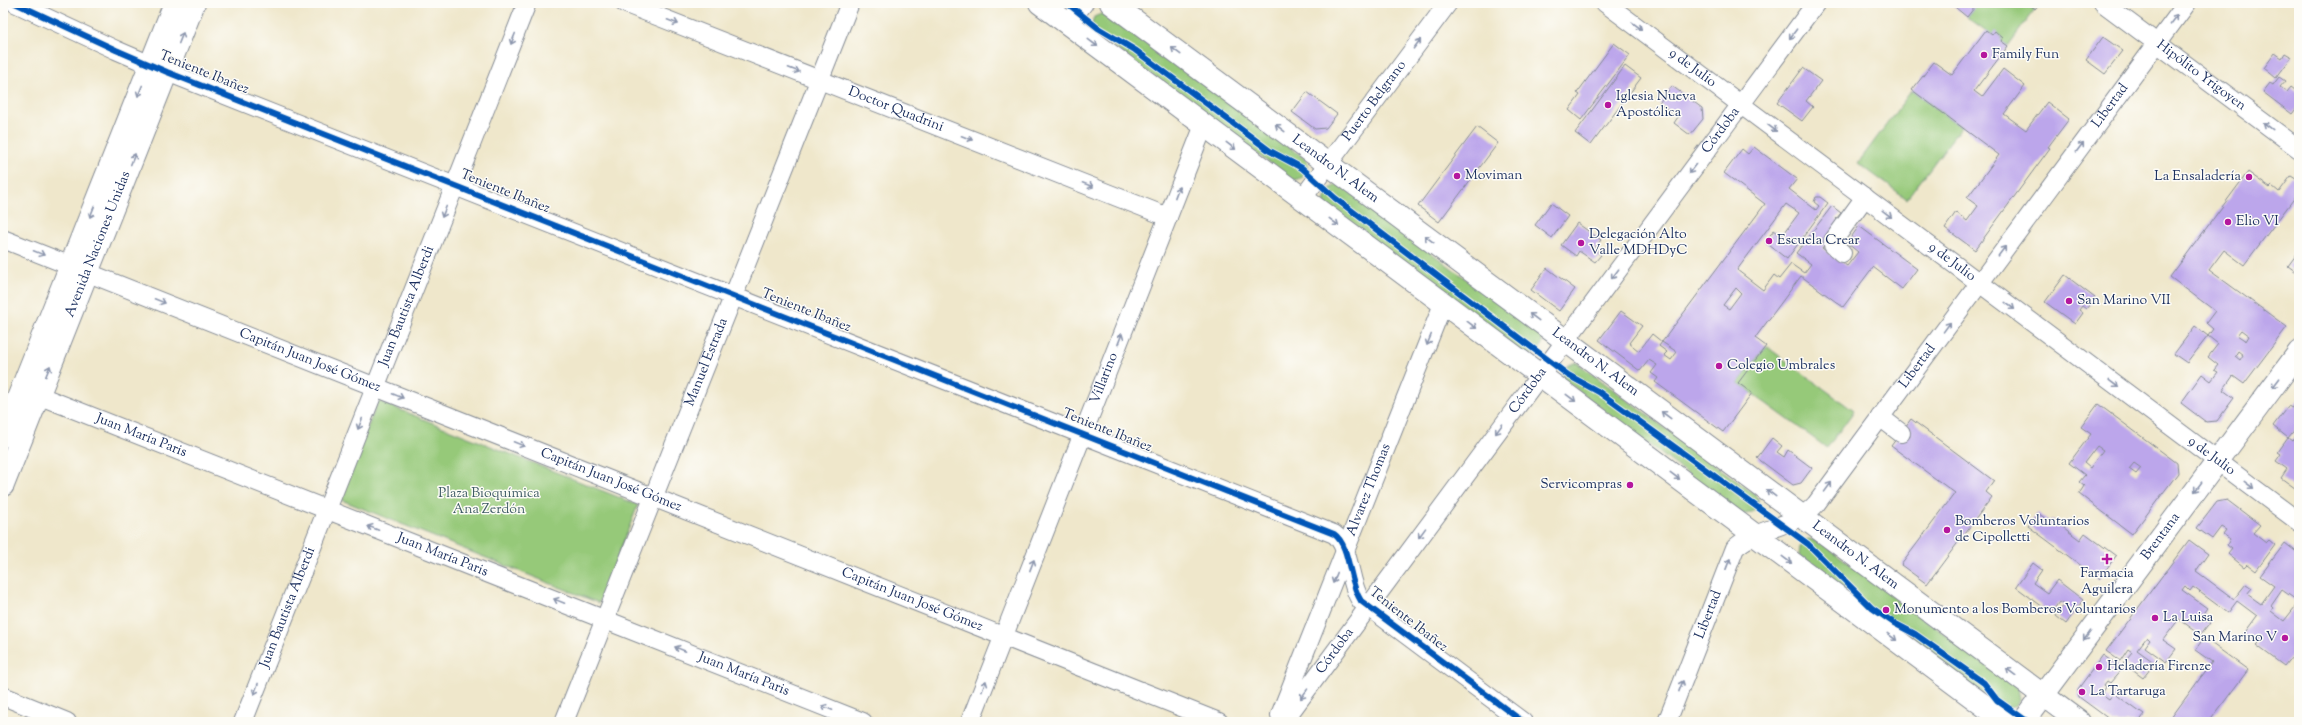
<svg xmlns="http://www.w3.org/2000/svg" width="2302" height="725" font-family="'Sorts Mill Goudy',serif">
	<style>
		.green { fill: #96c979; stroke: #587c6c }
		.building { fill: #bca6eb; fill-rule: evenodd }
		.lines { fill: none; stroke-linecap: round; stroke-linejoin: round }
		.minor-casing { stroke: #858b94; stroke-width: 20 }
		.major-casing { stroke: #858b94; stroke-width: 24 }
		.minor { stroke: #fff; stroke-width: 18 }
		.major { stroke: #fff; stroke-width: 22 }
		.cycleway-casing { stroke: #fdfcf7; stroke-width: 8 }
		.cycleway { stroke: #0057b8; stroke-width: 6 }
		.oneway { stroke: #8d97ae }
		.poi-dot { fill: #b5179e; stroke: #fdfcf7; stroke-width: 1.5 }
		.labels { text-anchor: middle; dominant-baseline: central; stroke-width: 3; stroke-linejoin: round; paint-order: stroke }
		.poi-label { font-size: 14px; fill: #1b2f5e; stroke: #fdfcf7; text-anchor: start }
		.street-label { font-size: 14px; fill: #1b2f5e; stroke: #fdfcf7 }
		.park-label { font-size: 14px; fill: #405d66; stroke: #fdfcf7 }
	</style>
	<rect width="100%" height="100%" fill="#fdfcf7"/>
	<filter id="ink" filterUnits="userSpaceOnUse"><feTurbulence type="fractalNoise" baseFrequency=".025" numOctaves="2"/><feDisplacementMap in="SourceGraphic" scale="8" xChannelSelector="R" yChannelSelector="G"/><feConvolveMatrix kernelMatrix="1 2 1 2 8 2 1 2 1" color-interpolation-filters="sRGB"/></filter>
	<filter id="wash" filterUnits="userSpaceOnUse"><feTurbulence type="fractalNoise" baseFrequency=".012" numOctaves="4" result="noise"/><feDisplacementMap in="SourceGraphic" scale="16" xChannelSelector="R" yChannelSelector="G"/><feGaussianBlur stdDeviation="0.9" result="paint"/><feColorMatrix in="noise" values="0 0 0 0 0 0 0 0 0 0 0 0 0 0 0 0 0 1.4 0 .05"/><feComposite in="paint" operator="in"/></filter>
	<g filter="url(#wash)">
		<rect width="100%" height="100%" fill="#efe7cb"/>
		<path class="green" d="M1978 3H2027L2035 9 2008 46 2001 41 2003 38 1995 32 1992 35 1967 17Z
			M1106 12 1307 160C1310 171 1304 180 1292 180L1093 31 1092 23 1094 17Z
			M1912 90 1961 127 1907 199 1858 163Z
			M1336 185 1342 186 1541 335C1545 346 1538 355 1526 355L1324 203 1327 191Z
			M1766 346 1854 411 1827 448 1738 383Z
			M1576 362 1757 496C1761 508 1753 515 1740 514L1563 379V373L1567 366Z
			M378 401 638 505 599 603 339 499Z
			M1808 539 1819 541 2017 688 2019 699 2016 706 2003 710 1799 556 1800 546Z"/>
		<g id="blocks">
			<path class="building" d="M1950 3H1978L1967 17Z
				M2027 3H2040L2035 9Z
				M1986 30 1992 35 1995 31 2003 38 2001 41 2008 46 1974 91 1982 97 2003 69 2025 86 2004 114 2026 130 2047 102 2069 119 2048 147 2050 148 1975 250 1945 228 1956 212 1967 221 1978 206 1967 198 1999 155 1912 90 1934 62 1952 75Z
				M2103 37 2123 51 2105 74 2086 60Z
				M1614 43 1630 55 1581 120 1569 110 1580 95 1577 93Z
				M2275 53 2282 58 2285 53 2292 57 2276 78 2264 68Z
				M1625 66 1641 78 1591 145 1575 133Z
				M1803 68 1821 81 1806 101 1813 107 1802 121 1777 103Z
				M2279 77 2285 81 2280 87 2287 92 2291 87 2299 93V105L2292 114 2263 92 2270 83 2273 85Z
				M1672 86 1702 108 1703 119 1690 135 1674 123 1678 117 1659 103Z
				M1307 92 1337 114 1326 128 1315 129 1292 112Z
				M1477 127 1498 143 1439 222 1418 206Z
				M1754 147 1797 179 1789 189 1816 210 1819 206 1814 202 1816 197H1820L1828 203 1787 259 1765 242 1774 230 1782 236 1799 213 1786 204 1737 270 1763 290 1774 275 1779 279 1791 264 1804 273 1811 264 1796 253 1832 206 1841 213 1836 219 1841 223 1822 248 1847 266 1858 252 1847 243 1859 226 1917 269 1902 289 1873 267 1843 307 1801 276 1755 338 1766 346 1738 383 1752 393 1723 432 1655 382 1658 378 1651 373 1657 365 1649 360 1640 371 1599 340 1621 311 1642 326 1629 343 1639 351 1652 334 1662 342 1659 346 1667 352 1664 355 1671 360 1677 352 1662 342 1765 204 1724 173 1742 149 1748 154ZM1736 288 1741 293 1729 309 1723 305Z
				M2248 172 2270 188 2272 186 2279 192 2291 176 2299 181V192L2244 265 2224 250 2209 270 2287 327 2244 384 2233 376 2223 390 2234 398 2217 421 2206 422 2181 403 2202 374 2211 381 2218 372 2214 370 2218 365 2208 357 2218 344 2208 336 2213 329 2206 323 2215 311 2170 277ZM2241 330 2249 336 2246 341 2237 335ZM2238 351 2243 355 2240 360 2235 356Z
				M1551 203 1568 216 1552 238 1535 225Z
				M1577 223 1601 240 1594 249 1601 255 1595 262 1579 251 1576 256 1561 245Z
				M2299 251V274L2288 266Z
				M1547 268 1575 289 1559 311 1531 290Z
				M2065 275 2095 298 2086 309 2082 306 2079 310 2083 313 2075 324 2045 302Z
				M2195 326 2208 336 2187 363 2174 354Z
				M2299 398V431L2296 428 2288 438 2273 426 2288 406 2292 408Z
				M2098 404 2177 463 2178 473 2132 534 2079 494 2084 486 2079 482 2085 475 2069 463 2091 434 2081 427ZM2097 446 2103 450 2090 468 2084 463ZM2134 463 2141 468 2136 474 2129 469Z
				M1911 419 1994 481 1986 492 1992 497 1927 584 1901 565 1955 493 1891 446Z
				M2299 431V464L2297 466 2299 467V491L2281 478 2287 469 2276 461 2281 454 2278 452 2288 438 2292 441Z
				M1772 438 1782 446 1777 452 1784 457 1788 450 1812 468 1801 483 1793 485 1757 458Z
				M2227 500 2260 525 2253 533 2266 543 2269 540 2275 545 2256 571 2247 564 2244 567 2228 554 2232 549 2227 545 2230 539 2223 534 2226 530 2221 527 2212 539 2197 528 2217 502Z
				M2038 513 2050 522 2052 519 2080 540 2085 533 2116 556 2099 579 2028 526Z
				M2189 540 2208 554 2196 571 2234 599 2246 584 2252 588 2247 594 2261 604 2274 586 2260 576 2285 543 2299 554V647L2284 666 2256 645 2258 643 2253 639 2251 641 2243 635 2257 616 2237 601 2228 613 2193 587 2190 591 2185 586 2182 590 2207 608 2201 616 2210 623 2201 635 2179 619 2163 640 2176 649 2166 662 2145 647 2150 640 2147 637 2137 650 2155 663 2143 678 2123 663 2132 652 2128 649 2120 661 2106 651ZM2282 590 2299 602 2284 621 2271 611 2273 608 2271 606Z
				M2033 563 2042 570 2033 583 2047 593 2057 580 2083 600 2066 624 2056 616 2064 605 2059 602 2051 613 2016 587Z
				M2204 638 2248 670 2209 722H2168L2212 662 2195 650Z
				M2103 655 2122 669 2110 683 2107 681 2104 685 2106 687 2102 694 2109 699 2114 693 2126 702 2144 715 2139 722H2113L2079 697 2078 689Z"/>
		</g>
	</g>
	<g filter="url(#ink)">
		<use href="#blocks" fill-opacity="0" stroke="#858b94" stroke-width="1"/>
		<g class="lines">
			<defs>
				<g id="minor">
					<path d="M15 3 116 50 167 72 1334 534C1351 546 1348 582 1361 601L1523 722"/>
					<path id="s1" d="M624 3 1168 217"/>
					<path id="s2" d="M1605 3 2299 522"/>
					<path id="s3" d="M2103 3 2299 149"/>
					<path d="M1068 24 1084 3"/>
					<path id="s4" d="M1302 199 1448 3"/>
					<path id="s5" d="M3 239 1219 722"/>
					<path d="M1842 253 1833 245V241L1865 197"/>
					<path id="s6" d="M25 390 863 722"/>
					<path d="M1880 417 1901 433"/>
					<path d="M3 696 67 722"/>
					<path id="s7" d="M1280 715 1443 304"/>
					<path id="s8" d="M243 722 527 3"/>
					<path id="s9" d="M564 722 850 3"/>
					<path id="s10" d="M970 722 1204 125"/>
					<path id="s11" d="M1283 722 1816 3"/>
					<path id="s12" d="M1667 722 1735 548C1757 527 1795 528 1816 504L2187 3"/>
				</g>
				<g id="major">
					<path d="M1040 3 2006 722"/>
					<path id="s13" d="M1111 3 2079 722"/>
					<path d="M3 436 175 3"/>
					<path id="s14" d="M3 485 194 3"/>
					<path id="s15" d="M2023 722 2299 352"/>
				</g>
			</defs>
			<use href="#minor" class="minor-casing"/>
			<use href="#major" class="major-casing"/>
			<use href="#minor" class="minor"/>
			<use href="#major" class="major"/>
			<defs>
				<path id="cycleway" d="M15 3 116 50 167 72 1334 534C1351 546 1348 582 1361 601L1523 722
					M1067 3 1098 28 1135 50 1270 151 1302 168 1335 198 1568 375 1599 392 1808 544 1872 608 1894 623 1915 634 1984 683 1997 700 2028 722"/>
			</defs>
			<use href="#cycleway" class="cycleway-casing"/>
			<use href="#cycleway" class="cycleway"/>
		</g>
		<defs><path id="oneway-shaft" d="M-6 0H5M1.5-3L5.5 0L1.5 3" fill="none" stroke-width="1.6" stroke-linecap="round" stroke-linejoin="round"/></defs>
		<g class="oneway">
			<use href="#oneway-shaft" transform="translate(2174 20) rotate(-53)"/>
			<use href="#oneway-shaft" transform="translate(673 22) rotate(21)"/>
			<use href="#oneway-shaft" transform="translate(1637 26) rotate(37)"/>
			<use href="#oneway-shaft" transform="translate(1793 34) rotate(127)"/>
			<use href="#oneway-shaft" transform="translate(181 38) rotate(-68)"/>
			<use href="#oneway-shaft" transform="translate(513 39) rotate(112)"/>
			<use href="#oneway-shaft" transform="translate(1093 43) rotate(37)"/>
			<use href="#oneway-shaft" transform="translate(1417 44) rotate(-53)"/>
			<use href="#oneway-shaft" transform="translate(1176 51) rotate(-143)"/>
			<use href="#oneway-shaft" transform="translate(794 70) rotate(21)"/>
			<use href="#oneway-shaft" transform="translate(140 91) rotate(112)"/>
			<use href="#oneway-shaft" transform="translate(2268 126) rotate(-143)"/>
			<use href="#oneway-shaft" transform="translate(1280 128) rotate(-143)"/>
			<use href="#oneway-shaft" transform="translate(1772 128) rotate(37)"/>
			<use href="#oneway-shaft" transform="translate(967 138) rotate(21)"/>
			<use href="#oneway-shaft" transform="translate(1231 146) rotate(37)"/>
			<use href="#oneway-shaft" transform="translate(2080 147) rotate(-53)"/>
			<use href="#oneway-shaft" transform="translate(133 159) rotate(-68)"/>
			<use href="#oneway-shaft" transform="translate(1692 169) rotate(127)"/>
			<use href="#oneway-shaft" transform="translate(1088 185) rotate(21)"/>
			<use href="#oneway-shaft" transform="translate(1177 192) rotate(-69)"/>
			<use href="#oneway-shaft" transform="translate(92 212) rotate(112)"/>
			<use href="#oneway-shaft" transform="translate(444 212) rotate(112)"/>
			<use href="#oneway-shaft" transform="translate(1887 214) rotate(37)"/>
			<use href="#oneway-shaft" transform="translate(1334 222) rotate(37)"/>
			<use href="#oneway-shaft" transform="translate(1429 239) rotate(-143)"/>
			<use href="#oneway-shaft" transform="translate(2002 251) rotate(-53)"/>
			<use href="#oneway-shaft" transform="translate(39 253) rotate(22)"/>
			<use href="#oneway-shaft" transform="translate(1615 274) rotate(127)"/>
			<use href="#oneway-shaft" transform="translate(160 301) rotate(22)"/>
			<use href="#oneway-shaft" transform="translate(2010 306) rotate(37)"/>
			<use href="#oneway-shaft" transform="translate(1534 317) rotate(-143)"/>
			<use href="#oneway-shaft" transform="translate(1472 325) rotate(37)"/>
			<use href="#oneway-shaft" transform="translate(1947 327) rotate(-54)"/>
			<use href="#oneway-shaft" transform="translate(1120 339) rotate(-69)"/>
			<use href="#oneway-shaft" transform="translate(1429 340) rotate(112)"/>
			<use href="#oneway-shaft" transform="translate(48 371) rotate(-68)"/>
			<use href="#oneway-shaft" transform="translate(2276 383) rotate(127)"/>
			<use href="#oneway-shaft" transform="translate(2114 384) rotate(37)"/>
			<use href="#oneway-shaft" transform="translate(398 396) rotate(22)"/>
			<use href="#oneway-shaft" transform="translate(1571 398) rotate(37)"/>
			<use href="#oneway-shaft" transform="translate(1666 415) rotate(-143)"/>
			<use href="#oneway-shaft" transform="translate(360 424) rotate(112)"/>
			<use href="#oneway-shaft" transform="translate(1499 429) rotate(126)"/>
			<use href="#oneway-shaft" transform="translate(519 444) rotate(22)"/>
			<use href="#oneway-shaft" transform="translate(1675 476) rotate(37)"/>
			<use href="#oneway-shaft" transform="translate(2249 485) rotate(37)"/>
			<use href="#oneway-shaft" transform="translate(1828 487) rotate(-54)"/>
			<use href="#oneway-shaft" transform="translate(2198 487) rotate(127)"/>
			<use href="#oneway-shaft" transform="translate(1771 493) rotate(-143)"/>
			<use href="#oneway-shaft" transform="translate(373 528) rotate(-158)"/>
			<use href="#oneway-shaft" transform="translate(1422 533) rotate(126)"/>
			<use href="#oneway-shaft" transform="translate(1787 560) rotate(37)"/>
			<use href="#oneway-shaft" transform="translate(1728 564) rotate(-69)"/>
			<use href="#oneway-shaft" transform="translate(1032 565) rotate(-69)"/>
			<use href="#oneway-shaft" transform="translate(1335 578) rotate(112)"/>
			<use href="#oneway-shaft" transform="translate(559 601) rotate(-158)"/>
			<use href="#oneway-shaft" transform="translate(2087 636) rotate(127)"/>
			<use href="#oneway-shaft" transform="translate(1892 637) rotate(37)"/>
			<use href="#oneway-shaft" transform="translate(680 649) rotate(-158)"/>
			<use href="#oneway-shaft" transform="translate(2011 672) rotate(-143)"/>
			<use href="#oneway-shaft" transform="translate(984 686) rotate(-69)"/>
			<use href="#oneway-shaft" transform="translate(1681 686) rotate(-69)"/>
			<use href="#oneway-shaft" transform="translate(256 689) rotate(111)"/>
			<use href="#oneway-shaft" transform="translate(1304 694) rotate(126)"/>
			<use href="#oneway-shaft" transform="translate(827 708) rotate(-158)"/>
		</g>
	</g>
	<g class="poi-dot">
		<circle cx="1984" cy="55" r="4"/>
		<circle cx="1608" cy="105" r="4"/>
		<circle cx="1457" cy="176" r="4"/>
		<circle cx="2249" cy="177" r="4"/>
		<circle cx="2228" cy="222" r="4"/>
		<circle cx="1769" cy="241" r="4"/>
		<circle cx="1581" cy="243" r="4"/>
		<circle cx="2069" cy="301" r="4"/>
		<circle cx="1719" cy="366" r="4"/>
		<circle cx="1630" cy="485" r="4"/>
		<circle cx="1947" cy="530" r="4"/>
		<path d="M2105 553h4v4h4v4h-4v4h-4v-4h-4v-4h4z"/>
		<circle cx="1886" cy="610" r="4"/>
		<circle cx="2155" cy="618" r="4"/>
		<circle cx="2285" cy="638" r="4"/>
		<circle cx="2099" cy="667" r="4"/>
		<circle cx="2082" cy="692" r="4"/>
	</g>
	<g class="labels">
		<g class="poi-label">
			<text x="1992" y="55">Family Fun</text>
			<text x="1616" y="97">Iglesia Nueva<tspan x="1616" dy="16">Apostólica</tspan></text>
			<text x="1465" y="176">Moviman</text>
			<text x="2241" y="177" text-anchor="end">La Ensaladería</text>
			<text x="2236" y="222">Elio VI</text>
			<text x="1589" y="235">Delegación Alto<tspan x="1589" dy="16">Valle MDHDyC</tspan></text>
			<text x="1777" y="241">Escuela Crear</text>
			<text x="2077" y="301">San Marino VII</text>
			<text x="1727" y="366">Colegio Umbrales</text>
			<text x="1622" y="485" text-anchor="end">Servicompras</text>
			<text x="1955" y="522">Bomberos Voluntarios<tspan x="1955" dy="16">de Cipolletti</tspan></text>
			<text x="2107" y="574" text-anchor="middle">Farmacia<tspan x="2107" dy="16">Aguilera</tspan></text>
			<text x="1894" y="610">Monumento a los Bomberos Voluntarios</text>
			<text x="2163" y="618">La Luisa</text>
			<text x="2277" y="638" text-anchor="end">San Marino V</text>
			<text x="2107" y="667">Heladería Firenze</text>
			<text x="2090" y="692">La Tartaruga</text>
		</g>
		<g class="street-label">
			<text stroke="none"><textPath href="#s2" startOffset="109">9 de Julio</textPath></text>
			<text transform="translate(204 73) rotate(22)">Teniente Ibañez</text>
			<text stroke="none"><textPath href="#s3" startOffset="122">Hipólito Yrigoyen</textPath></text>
			<text stroke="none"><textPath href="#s4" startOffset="122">Puerto Belgrano</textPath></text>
			<text stroke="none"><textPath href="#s12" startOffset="775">Libertad</textPath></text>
			<text stroke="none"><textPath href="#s1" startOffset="292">Doctor Quadrini</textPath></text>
			<text stroke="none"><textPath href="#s11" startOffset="736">Córdoba</textPath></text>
			<text stroke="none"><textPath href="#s13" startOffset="279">Leandro N. Alem</textPath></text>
			<text transform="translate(505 192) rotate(22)">Teniente Ibañez</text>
			<text stroke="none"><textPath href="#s14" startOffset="259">Avenida Naciones Unidas</textPath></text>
			<text stroke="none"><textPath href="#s2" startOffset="433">9 de Julio</textPath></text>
			<text stroke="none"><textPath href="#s8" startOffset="447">Juan Bautista Alberdi</textPath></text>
			<text transform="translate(806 311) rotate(22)">Teniente Ibañez</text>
			<text stroke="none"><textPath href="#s5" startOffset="330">Capitán Juan José Gómez</textPath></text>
			<text stroke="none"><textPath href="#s9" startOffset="387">Manuel Estrada</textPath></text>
			<text stroke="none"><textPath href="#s13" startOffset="603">Leandro N. Alem</textPath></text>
			<text stroke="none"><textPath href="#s12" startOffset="451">Libertad</textPath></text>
			<text stroke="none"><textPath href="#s10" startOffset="369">Villarino</textPath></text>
			<text stroke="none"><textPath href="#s11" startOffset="412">Córdoba</textPath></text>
			<text transform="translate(1107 431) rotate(22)">Teniente Ibañez</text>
			<text stroke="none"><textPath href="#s6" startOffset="125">Juan María Paris</textPath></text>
			<text stroke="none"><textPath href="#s2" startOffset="757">9 de Julio</textPath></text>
			<text stroke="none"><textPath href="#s5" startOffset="654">Capitán Juan José Gómez</textPath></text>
			<text stroke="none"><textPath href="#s7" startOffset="242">Alvarez Thomas</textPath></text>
			<text stroke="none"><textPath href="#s15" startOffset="231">Brentana</textPath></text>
			<text stroke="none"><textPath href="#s6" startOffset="449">Juan María Paris</textPath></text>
			<text stroke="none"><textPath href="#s13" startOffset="927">Leandro N. Alem</textPath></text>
			<text stroke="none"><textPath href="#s5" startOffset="978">Capitán Juan José Gómez</textPath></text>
			<text stroke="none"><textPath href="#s8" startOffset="123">Juan Bautista Alberdi</textPath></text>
			<text stroke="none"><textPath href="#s12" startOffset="115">Libertad</textPath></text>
			<text transform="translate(1408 620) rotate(38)">Teniente Ibañez</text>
			<text stroke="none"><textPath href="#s11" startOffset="88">Córdoba</textPath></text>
			<text stroke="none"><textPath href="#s6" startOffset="773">Juan María Paris</textPath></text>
		</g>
		<g class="park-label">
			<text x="489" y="494">Plaza Bioquímica<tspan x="489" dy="16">Ana Zerdón</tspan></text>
		</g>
	</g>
	<rect width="2302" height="725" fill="none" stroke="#fdfcf7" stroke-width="16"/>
</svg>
